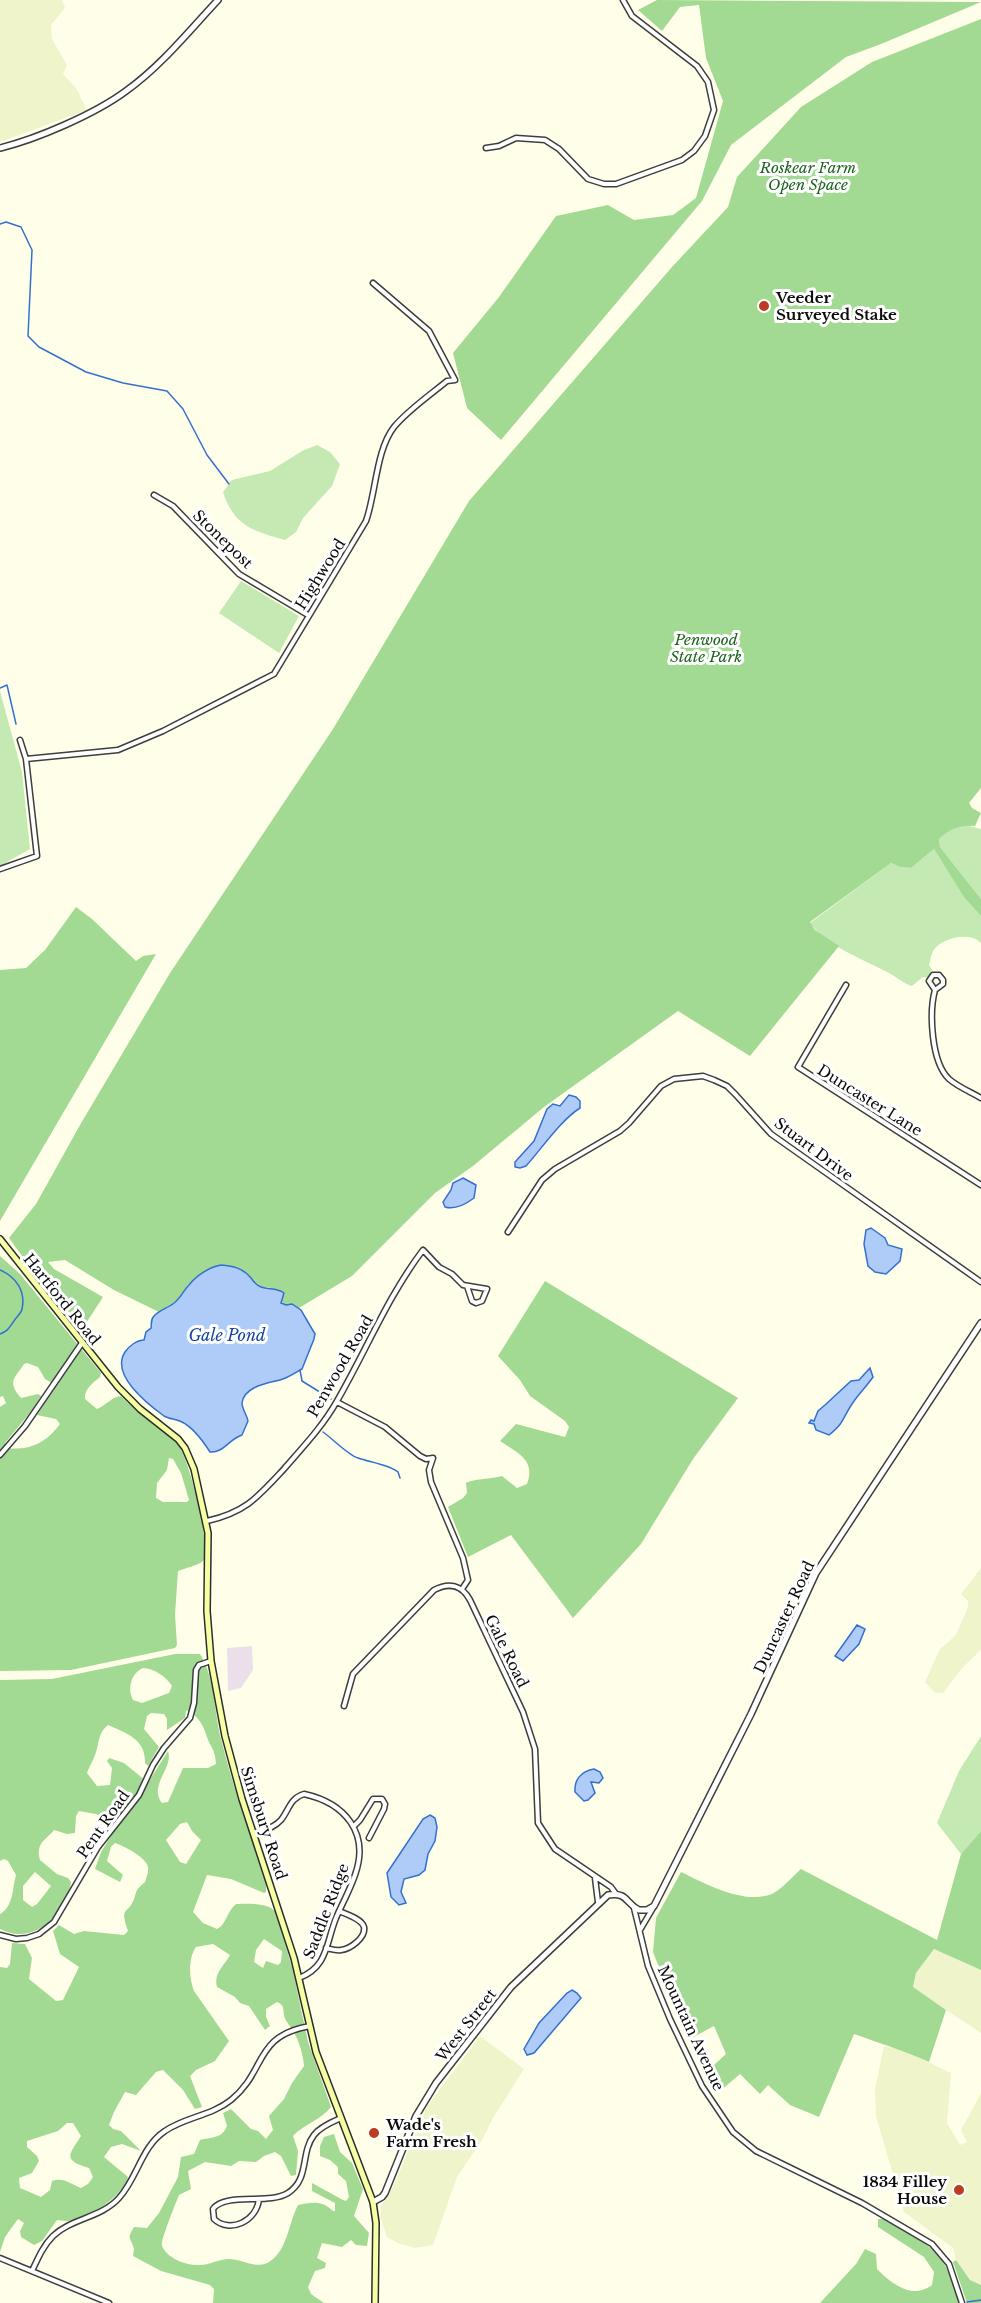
<svg xmlns="http://www.w3.org/2000/svg" width="981" height="2303" font-family="'Libre Baskerville',serif">
	<style>
		.industrial { fill: #ebdfe9 }
		.farmland { fill: #eff4ca }
		.green { fill: #c4e9b3 }
		.forest { fill: #a3da93; fill-rule: evenodd }
		.water { fill: #aeccf7; stroke: #3470cf; stroke-width: 1.5 }
		.lines { fill: none; stroke-linecap: round; stroke-linejoin: round }
		.stream { stroke: #3470cf; stroke-width: 1.5 }
		.minor-casing { stroke: #3e3e3e; stroke-width: 7 }
		.tertiary-casing { stroke: #3e3e3e; stroke-width: 8 }
		.secondary-casing { stroke: #2d2d2d; stroke-width: 8 }
		.minor { stroke: #fff; stroke-width: 4 }
		.tertiary { stroke: #fff; stroke-width: 5 }
		.secondary { stroke: #f6ffa4; stroke-width: 5 }
		.poi-dot { fill: #bc3c22; stroke: #fff; stroke-width: 2 }
		.labels { text-anchor: middle; dominant-baseline: central; stroke-width: 6; stroke-linejoin: round; paint-order: stroke }
		.park-label { font-size: 15px; font-style: italic; fill: #1c631c; stroke: #fff }
		.poi-label { font-size: 15px; font-weight: bold; fill: #0b0b0b; stroke: #fff; text-anchor: start }
		.street-label { font-size: 15px; fill: #0b0b0b; stroke: #fff }
		.water-label { font-size: 16px; font-style: italic; fill: #14449d; stroke: #fff }
	</style>
	<rect width="100%" height="100%" fill="#ffffe9"/>
	<path class="industrial" d="M252 1646 253 1670 241 1688 228 1691 227 1648Z"/>
	<path class="farmland" d="M0 0H62L65 8 51 25 52 39 67 65 63 74 76 88 87 110 0 142Z
		M981 1568V1650L963 1667 943 1693H935L925 1682 940 1649 956 1635 968 1607V1601L961 1594Z
		M934 1949 981 1970V2033L913 1988 916 1973Z
		M480 2036 524 2069 493 2118 482 2140 457 2177 433 2245 415 2248 398 2243 387 2237 380 2216 381 2206 389 2195 402 2166 426 2108Z
		M884 2046 903 2050 951 2073 947 2123 960 2145 967 2142 961 2130 981 2093V2285L970 2280 964 2272 956 2260 953 2248 904 2212 876 2116 875 2089Z"/>
	<path class="green" d="M317 445 330 452 340 464 332 486 303 518 296 532 285 540C253 531 234 526 223 492L232 480 270 471 302 451Z
		M241 581 299 616 279 653 219 613Z
		M0 691 22 772 30 849 0 866Z
		M965 825 981 829V899L940 847 939 839 949 829Z
		M934 849 964 896 981 916V943C970 931 941 938 933 951 931 955 930 961 929 965L935 975 930 978 923 977 912 986C902 983 896 976 887 972 862 959 827 946 810 923L891 863 900 867 911 868Z
		M981 1736V1831L961 1854 937 1823 959 1771Z"/>
	<path class="forest" d="M657 0 981 2 881 44 846 57 731 145 702 201 501 440 467 408 453 353 499 297 556 216 608 205 634 220 673 215 696 198 723 101 706 58 699 5 680 7 662 31 638 10Z
		M981 19V788L969 803 972 808 981 813 975 826C959 825 950 829 939 839L940 847 981 899V916L964 897 934 849 911 868 900 867 891 863 810 922 815 930 839 946 750 1056 678 1011 544 1107 473 1166 435 1193 352 1276 299 1308C294 1305 288 1307 283 1304 277 1301 273 1292 269 1287L263 1288 236 1267 221 1265 188 1285 180 1298 159 1312 114 1290 65 1260 48 1262 54 1269 103 1297 81 1331 77 1332 9 1238 36 1204 80 1125 170 973 333 729 469 501 672 267 728 207 737 177 801 107 872 62Z
		M76 907 92 919 136 961 143 956 156 954 0 1221V970L26 968 45 950Z
		M0 1256 20 1274 101 1373 100 1377C93 1383 84 1389 85 1399L97 1409C105 1406 113 1396 121 1396 138 1415 162 1425 178 1444 188 1456 213 1551 203 1561 197 1566 185 1568 178 1571L175 1615 177 1645 175 1648 71 1670 0 1671V1407L6 1403 3 1396 0 1397ZM27 1363 38 1367 45 1379 54 1384 53 1390 37 1415 56 1419 60 1424C47 1442 30 1451 7 1448L5 1443 33 1409 41 1396 38 1394 21 1398C7 1382 14 1379 24 1364ZM169 1458 173 1459 181 1473 189 1500 187 1502H163L156 1498 157 1483 167 1470Z
		M545 1281 738 1398 693 1459 641 1544 573 1618 511 1535 468 1557 448 1507 463 1498 467 1493 466 1483C472 1479 491 1479 502 1476L517 1488 527 1484C536 1460 518 1453 500 1441L516 1424 565 1437 569 1427 565 1421 530 1396 520 1380 498 1356Z
		M175 1654H200C215 1678 214 1711 221 1739 233 1787 249 1833 266 1880V1892L264 1893 231 1879 207 1875 193 1912 203 1923 217 1929C226 1925 227 1911 236 1904 248 1904 267 1902 276 1912L293 1971 308 2042 331 2107C321 2120 304 2124 293 2136L298 2151 296 2175 291 2176 281 2156 275 2152 264 2156 256 2162 239 2161 231 2166 205 2162 188 2171 191 2189 179 2195C176 2203 160 2241 162 2246 167 2258 185 2265 197 2265 208 2266 218 2259 229 2259 244 2259 259 2272 273 2259 288 2246 289 2222 298 2205 311 2202 323 2200 333 2211H335V2203L312 2191V2183L343 2200 346 2201 349 2197 346 2181 338 2174V2167L330 2160 320 2156V2146L324 2137 334 2134 340 2152 352 2163 363 2189 354 2216 369 2233 367 2246 356 2245 351 2240 342 2247 322 2243 317 2258 326 2263 325 2268 315 2271 308 2287 311 2294 324 2303H213L214 2289 210 2285 161 2271 133 2256 134 2249C131 2237 126 2240 134 2227L147 2228 159 2213 178 2177 181 2157 194 2154 200 2140C211 2137 222 2139 227 2126L223 2113 231 2109 251 2129 258 2131 266 2139 273 2130 269 2116 284 2099 292 2083 304 2066C303 2053 299 2042 293 2030 290 2026 286 2022 285 2018 282 2010 286 2006 277 2002L266 2009V2017L270 2026 265 2030 249 2006 240 2003 235 1997 217 1987C213 1973 225 1965 230 1955L213 1944 196 1947C188 1958 189 1979 194 1991L229 2041 215 2061 196 2070 190 2076 202 2107 195 2109 183 2090 163 2070 156 2072 136 2095 125 2092 114 2112 109 2125 113 2129 121 2131 141 2151 122 2144 111 2147 104 2157 128 2177C124 2195 86 2222 66 2221 63 2221 60 2220 57 2220L42 2241 34 2245 21 2237 20 2231 24 2223 18 2219 5 2237 0 2252V1967L7 1968 10 1964 12 1943 25 1944 32 1958 29 1979 56 2001 63 2000 79 1967 60 1954 53 1931 59 1925 74 1934 84 1931 124 1935 128 1931C119 1906 128 1915 134 1899 138 1888 135 1891 145 1882 146 1878 149 1872 148 1867 147 1858 124 1846 115 1843L111 1847 107 1861 123 1875 120 1882 95 1869 101 1852 118 1825 96 1814 79 1811 76 1816 75 1833 67 1834 54 1830C46 1840 35 1843 40 1860L57 1874 68 1878 71 1882C67 1914 33 1947 0 1929V1914C14 1906 12 1889 16 1875L8 1861 4 1859 0 1861V1680L52 1679ZM143 1668C153 1668 167 1677 172 1686L169 1693 142 1703 133 1700C127 1689 131 1673 143 1668ZM188 1710C199 1718 203 1724 207 1737 211 1749 215 1748 216 1764L208 1768H183L168 1802 162 1803C148 1785 174 1768 168 1751L149 1781H146L124 1763 109 1758 107 1761 112 1768 110 1785 97 1786 87 1773C89 1767 93 1761 95 1755 100 1743 97 1734 108 1725 127 1733 146 1740 145 1763L148 1766 159 1747 144 1729 147 1716 151 1713 164 1714 167 1719V1730L185 1718 186 1711ZM187 1822 192 1831 201 1840 186 1864 180 1862 166 1840 180 1824ZM35 1872 51 1886 37 1904 32 1907 23 1900V1886ZM264 1939 282 1951 281 1962 278 1965 266 1961 263 1968 254 1962 256 1950ZM67 2123H73L81 2136C69 2155 62 2160 89 2168L93 2177 88 2184 81 2188C70 2184 64 2177 52 2181L50 2190 41 2197 20 2188 19 2178 32 2173 39 2161 37 2156 27 2147V2141L58 2131Z
		M981 1831V1970L934 1949 916 1973 913 1987 946 2010 929 2062C905 2051 879 2043 854 2034L819 2117 790 2105 768 2085 760 2094 740 2074 719 2092 705 2073 726 2054 714 2026 688 2040 653 1952 656 1918 681 1872C706 1884 744 1905 772 1894 782 1889 793 1876 801 1869L937 1940 961 1854Z
		M878 2219H886C906 2232 934 2244 946 2267 952 2278 955 2291 959 2303H820L856 2264 865 2249 876 2254 877 2269C892 2284 912 2300 932 2285L934 2272 924 2257 878 2227Z
		M956 2260 970 2280 981 2285V2303H967L953 2262Z"/>
	<path class="water" d="M569 1095 576 1097 580 1101V1108C560 1121 543 1147 526 1166L520 1168 515 1167V1162L534 1141 547 1109 553 1104 560 1106Z
		M463 1178 476 1185 474 1198C466 1204 455 1210 445 1207L443 1202 451 1190 453 1183Z
		M871 1228 885 1238 888 1245 902 1249 900 1261 886 1274 875 1272 868 1266 864 1244 866 1230Z
		M221 1265C233 1266 243 1268 251 1278 253 1281 256 1285 261 1287 269 1290 276 1287 284 1293L281 1303 286 1305 292 1304 301 1310 315 1334 314 1339 302 1369C295 1373 288 1378 280 1380 269 1383 244 1386 242 1403 242 1409 247 1415 248 1421L242 1435C229 1439 224 1453 210 1452 203 1441 194 1428 182 1422 176 1419 169 1419 164 1416 149 1405 110 1375 125 1352 129 1346 137 1340 144 1340L146 1332 151 1328C152 1323 150 1320 154 1316 159 1310 168 1308 174 1303 181 1298 183 1291 189 1285 196 1276 209 1267 221 1265Z
		M870 1368 873 1377C867 1386 859 1393 852 1404 842 1419 845 1422 829 1435L816 1430 814 1424 809 1423 811 1420 814 1421 818 1411 825 1405 851 1381 859 1380Z
		M857 1625 865 1629 859 1644 843 1661 835 1656Z
		M594 1769 600 1772 603 1778 599 1783 591 1782 595 1793 588 1800 584 1801 575 1792C574 1779 582 1771 594 1769Z
		M430 1815 435 1818 437 1827 435 1841 428 1854 425 1870 419 1875 404 1879 401 1892 406 1903 399 1905 391 1897 387 1873 423 1819Z
		M572 1990 577 1993 581 1998 534 2053 527 2055 524 2049 539 2023 567 1993Z"/>
	<g class="lines">
		<path class="stream" d="M0 224 6 222 21 227 32 250 28 336 39 347 86 372 123 383 167 391 183 409 207 455 229 484
			M0 688 7 685 16 724
			M0 1270C16 1277 26 1291 22 1309 21 1314 16 1317 14 1321 9 1328 8 1331 0 1334
			M300 1370 302 1381 331 1399
			M323 1432C333 1439 348 1455 358 1458 369 1462 390 1465 398 1472L400 1478
			M967 2302 981 2300"/>
		<defs>
			<path id="minor" d="M486 148 499 146 516 138 545 140 559 149 588 179 604 184H616L682 160 694 151 705 136 714 110 708 82 697 66 632 16 623 0
				M154 495 173 506 239 574 308 615
				M26 759 118 750 163 731 274 674 366 521C376 493 376 450 394 427 408 410 430 395 447 381L455 380 429 331 373 283
				M0 869 37 856 26 759 20 740
				M846 985 798 1067 981 1185
				M935 990 929 981 933 975H939L943 980V984L935 990C929 1012 931 1062 949 1079 958 1087 971 1092 981 1098
				M508 1232 542 1180 555 1169 620 1131 629 1123 661 1086 674 1079 703 1076 714 1080 727 1086 736 1095 771 1134 981 1282
				M337 1402 385 1427 420 1456 426 1459 433 1458 429 1470 431 1482 463 1558 468 1580 462 1589
				M0 1455 25 1426 82 1343
				M207 1521C246 1512 258 1497 284 1469 303 1447 323 1426 337 1401 366 1351 388 1296 423 1250L439 1267 452 1274 463 1285 487 1289 482 1301 476 1303 472 1301 467 1286
				M344 1706 353 1674 434 1590C449 1582 462 1585 470 1600L523 1712 535 1749 538 1823 555 1849 611 1887 616 1894
				M354 1826 360 1820 373 1799H382L385 1804 384 1809 369 1838
				M254 1834C264 1830 274 1828 281 1820 289 1810 290 1798 304 1794 345 1803 370 1833 355 1875 350 1890 342 1904 336 1918 326 1943 328 1967 299 1978
				M595 1878 598 1902
				M634 1908 648 1966 670 2019 702 2086 733 2132 756 2151 862 2203 932 2244 949 2264 962 2303
				M640 1930 653 1908
				M0 1935 16 1939 27 1938 39 1934 54 1922 98 1847 139 1795 153 1765 164 1748 190 1718 194 1703 196 1670 199 1665 211 1661
				M326 1948C331 1949 336 1951 341 1950 350 1949 366 1938 364 1927 362 1919 346 1914 339 1911
				M259 2199C257 2221 230 2234 214 2219L213 2209C225 2192 269 2205 288 2193 310 2179 300 2153 314 2135 320 2127 332 2122 341 2118
				M0 2258 109 2303
				M32 2271C38 2258 43 2246 53 2236 72 2218 101 2218 119 2198 138 2177 141 2147 165 2131 185 2117 211 2116 231 2100 267 2071 253 2036 310 2026"/>
			<path id="tertiary" d="M0 148C37 139 95 114 126 91 161 66 189 31 218 0
				M373 2202 382 2197 385 2193 416 2116 436 2083 511 1987 608 1895C628 1892 625 1903 639 1910H647L654 1906 751 1714 816 1573 981 1323"/>
			<path id="secondary" d="M0 1239 118 1387 140 1409 178 1439 185 1448 194 1469 208 1533 207 1611 211 1661 225 1736 242 1799 294 1958 316 2052 373 2202 376 2223 375 2303"/>
		</defs>
		<use href="#minor" class="minor-casing"/>
		<use href="#tertiary" class="tertiary-casing"/>
		<use href="#secondary" class="secondary-casing"/>
		<use href="#minor" class="minor"/>
		<use href="#tertiary" class="tertiary"/>
		<use href="#secondary" class="secondary"/>
	</g>
	<g class="poi-dot">
		<circle cx="764" cy="306" r="6"/>
		<circle cx="374" cy="2133" r="6"/>
		<circle cx="959" cy="2190" r="6"/>
	</g>
	<g class="labels">
		<g class="park-label">
			<text x="808" y="167">Roskear Farm<tspan x="808" dy="17">Open Space</tspan></text>
			<text x="706" y="639">Penwood<tspan x="706" dy="17">State Park</tspan></text>
		</g>
		<g class="poi-label">
			<text x="776" y="297">Veeder<tspan x="776" dy="17">Surveyed Stake</tspan></text>
			<text x="386" y="2124">Wade's<tspan x="386" dy="17">Farm Fresh</tspan></text>
			<text x="947" y="2181" text-anchor="end">1834 Filley<tspan x="947" dy="17">House</tspan></text>
		</g>
		<g class="street-label">
			<text transform="translate(223 539) rotate(44)">Stonepost</text>
			<text transform="translate(320 574) rotate(-58)">Highwood</text>
			<text transform="translate(870 1100) rotate(32)">Duncaster Lane</text>
			<text transform="translate(814 1149) rotate(37)">Stuart Drive</text>
			<text transform="translate(62 1299) rotate(51)">Hartford Road</text>
			<text transform="translate(340 1366) rotate(-60)">Penwood Road</text>
			<text transform="translate(784 1617) rotate(-65)">Duncaster Road</text>
			<text transform="translate(507 1651) rotate(64)">Gale Road</text>
			<text transform="translate(264 1823) rotate(72)">Simsbury Road</text>
			<text transform="translate(103 1824) rotate(-55)">Pent Road</text>
			<text transform="translate(326 1911) rotate(-69)">Saddle Ridge</text>
			<text transform="translate(466 2025) rotate(-52)">West Street</text>
			<text transform="translate(691 2028) rotate(65)">Mountain Avenue</text>
		</g>
		<g class="water-label">
			<text x="227" y="1335">Gale Pond</text>
		</g>
	</g>
</svg>
